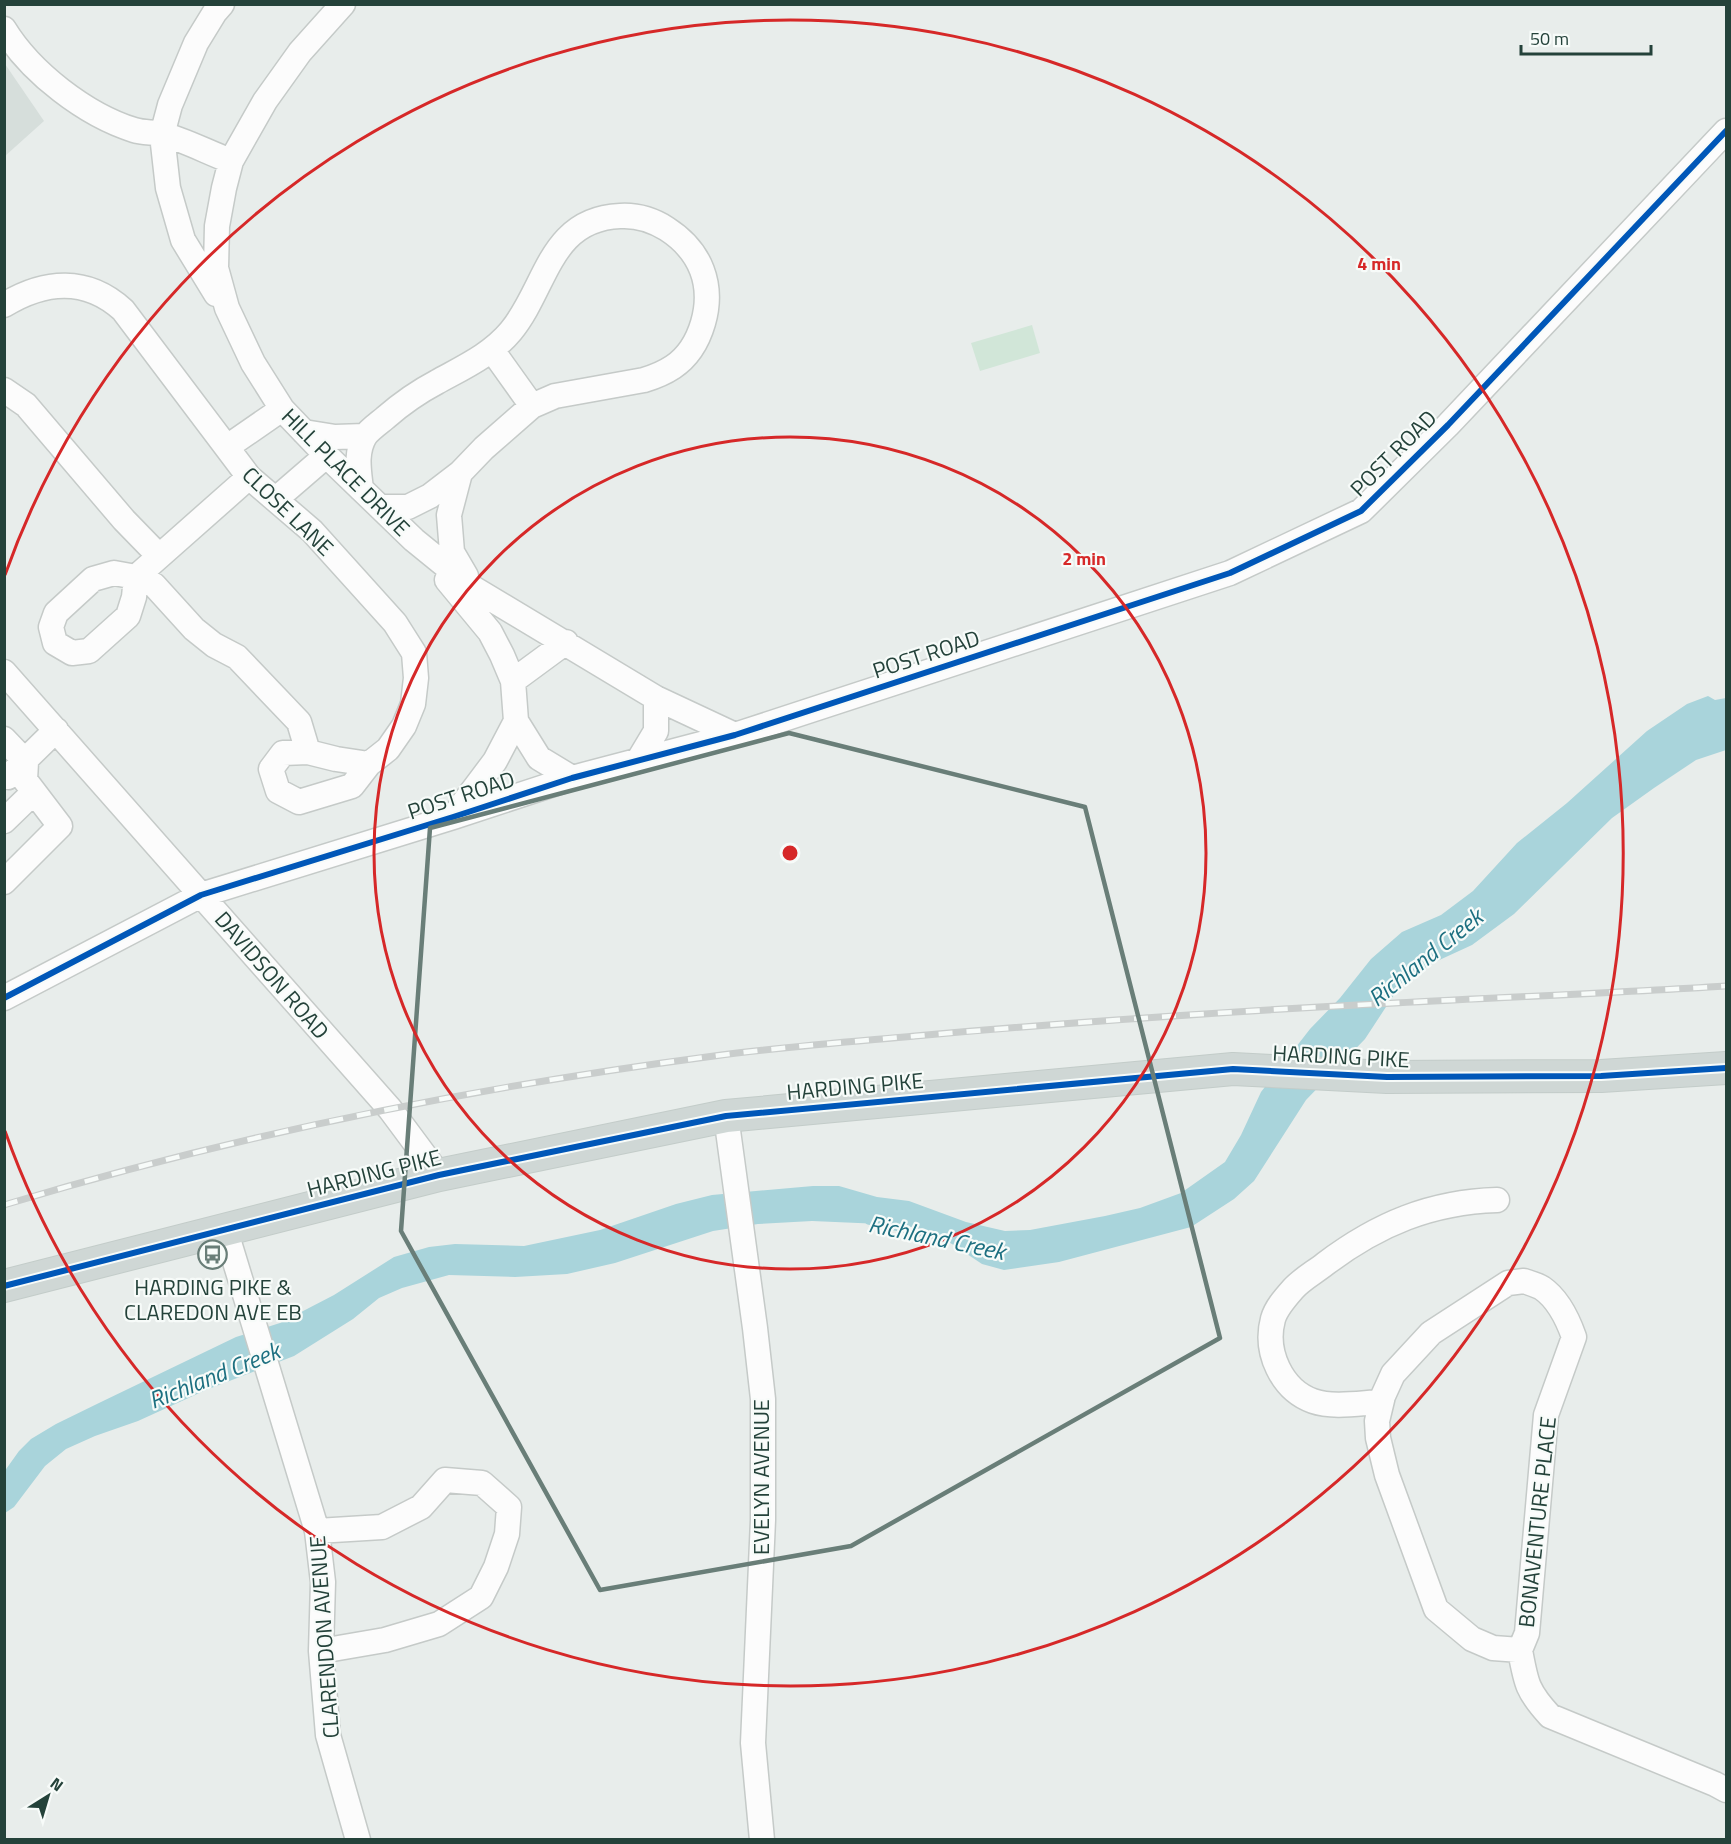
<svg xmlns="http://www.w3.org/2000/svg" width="1731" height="1844" font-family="'Titillium Web',sans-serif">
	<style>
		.built { fill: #d6dedb }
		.green { fill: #d1e6d8 }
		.water { fill: #a9d4db }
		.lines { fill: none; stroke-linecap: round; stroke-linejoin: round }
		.stream { stroke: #a9d4db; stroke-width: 5 }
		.minor-casing { stroke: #c5cac8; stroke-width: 27 }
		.major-casing { stroke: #c3ccc9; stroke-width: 34 }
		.minor { stroke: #fcfcfc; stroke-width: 24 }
		.major { stroke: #cfd7d5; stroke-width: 32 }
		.rail-casing { stroke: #c9cdcc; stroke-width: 7 }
		.rail { stroke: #f7fbf9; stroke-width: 4.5; stroke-dasharray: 14; stroke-linecap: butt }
		.cycleway-casing { stroke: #f7fbf9; stroke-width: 10 }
		.cycleway { stroke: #0057b8; stroke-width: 6 }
		.marked { fill: none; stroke: #697e78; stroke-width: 4.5; stroke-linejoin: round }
		.ring { fill: none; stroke: #d62828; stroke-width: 3 }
		.labels { text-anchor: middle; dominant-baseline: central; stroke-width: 4.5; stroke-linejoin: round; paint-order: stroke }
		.street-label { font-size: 22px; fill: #24423a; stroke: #f7fbf9 }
		.poi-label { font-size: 22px; fill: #24423a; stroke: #f7fbf9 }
		.water-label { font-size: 24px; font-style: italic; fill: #1c6f80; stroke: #f7fbf9 }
		.centre { fill: #d62828; stroke: #f7fbf9; stroke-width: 3 }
		.ring-label { font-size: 18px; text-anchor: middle; font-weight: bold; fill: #d62828; stroke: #f7fbf9; stroke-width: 4.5; stroke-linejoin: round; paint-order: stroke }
	</style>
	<rect width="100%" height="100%" fill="#e8edeb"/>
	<path class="built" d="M5 64 44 121 5 156H4Z"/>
	<path class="green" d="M1032 325 1040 353 980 371 971 343Z"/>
	<path class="water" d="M1708 696 1715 700 1726 698V750L1696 760 1654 788 1612 818 1514 914 1472 945 1435 962 1401 984 1365 1039 1306 1100 1254 1181 1234 1199 1191 1227 1059 1262 1004 1270 982 1264 937 1234 904 1225 812 1221 758 1224 713 1231 615 1263 567 1274 515 1277 449 1275 402 1288 379 1298 353 1319 294 1356 206 1390 138 1421 95 1436 66 1449 45 1466 14 1507 5 1513 4 1472 19 1451 31 1439 56 1424 101 1402 236 1337 280 1323 334 1295 394 1257 429 1247 455 1244 524 1246 600 1230 676 1204 712 1195 813 1186H839L877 1197 909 1201 966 1222 1005 1231 1030 1230 1105 1216 1140 1208 1181 1193 1225 1162 1241 1135 1261 1092 1310 1029 1340 998 1371 959 1402 932 1441 915 1473 891 1517 843 1567 803 1647 731 1687 704Z"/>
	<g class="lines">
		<path class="stream" d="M868 1222 953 1241"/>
		<defs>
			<path id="minor" d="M343 4 300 52 265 101 231 161 224 188 217 226 216 268 227 308 253 363 282 409 327 456 414 540 473 588 656 698 735 735
				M4 29C31 73 86 115 134 130 143 133 153 132 162 134 185 140 209 153 231 161
				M216 294 183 240 168 188 162 135 170 105 196 43 215 12 222 4
				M4 305C45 280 87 277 123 310L249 477 312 531 395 623 414 653 416 678 413 704 404 726 388 749 369 764
				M492 350 532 406
				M4 390 26 405 124 520 159 556
				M304 432 335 437 365 436
				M227 447 282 409
				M460 473 449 515 452 552 466 576
				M249 477 136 577 134 597 128 616 89 651 72 653 55 643 51 627 56 613 93 579 114 573 136 577 154 585 194 629 214 645 237 657 299 722 308 752
				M361 489C359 471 355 453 365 436 369 430 379 423 385 418 401 404 418 392 437 382 464 367 491 355 511 331 547 287 549 219 620 216 637 215 653 220 667 229 701 251 714 285 703 323 698 340 688 357 673 367 664 373 654 377 644 380L555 396 532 406 484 448 460 473 430 496 408 507H380
				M276 499 327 455
				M447 580 490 632 502 655 513 681 516 721 539 758 572 778
				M4 672 390 1109 439 1175
				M513 681 566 642
				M4 739 26 762 25 780 60 826 4 882
				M308 752 336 759 369 764 352 786 299 802 278 791 271 769 283 753Z
				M638 761 656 731V698
				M4 776 8 777 56 730
				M453 817 495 761 516 721
				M4 821 34 792
				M4 998 201 895 453 817 572 778 735 735 1230 573 1361 511 1448 425 1726 131
				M726 1116 755 1328 763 1399V1520L753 1743 762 1840
				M225 1229 317 1531 323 1582 321 1651 328 1735 358 1840
				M1524 1281C1530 1283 1537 1285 1542 1288 1558 1299 1568 1320 1574 1337L1546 1415 1527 1633 1520 1650 1493 1648 1472 1639 1436 1609 1387 1475 1378 1438 1377 1421 1383 1396 1393 1374 1431 1333 1508 1283Z
				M1381 1402C1360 1403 1333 1408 1313 1401 1282 1390 1264 1352 1273 1319 1276 1308 1285 1298 1293 1289 1302 1279 1315 1272 1325 1264 1378 1224 1431 1202 1497 1200
				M317 1531 382 1527 421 1507 445 1480 482 1483 509 1507 507 1534 496 1567 481 1597 439 1624 385 1640 321 1651
				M1520 1650C1526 1683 1527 1691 1550 1716L1715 1784 1726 1790"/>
			<path id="major" d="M4 1286 439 1175 726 1116 1233 1069 1387 1077 1601 1076 1726 1068"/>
		</defs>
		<use href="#minor" class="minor-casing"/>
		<use href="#major" class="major-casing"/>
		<use href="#minor" class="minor"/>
		<use href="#major" class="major"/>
		<defs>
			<path id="rail" d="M4 1205C236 1135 475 1087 714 1056 781 1047 848 1042 915 1036 1074 1022 1234 1011 1395 1003 1505 997 1616 993 1726 986"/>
		</defs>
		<use href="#rail" class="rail-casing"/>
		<use href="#rail" class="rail"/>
		<defs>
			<path id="cycleway" d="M4 998 201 895 453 817 572 778 735 735 1230 573 1361 511 1448 425 1726 131
				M4 1286 439 1175 726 1116 1233 1069 1387 1077 1601 1076 1726 1068"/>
		</defs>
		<use href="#cycleway" class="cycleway-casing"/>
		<use href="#cycleway" class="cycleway"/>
	</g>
	<path class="marked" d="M789 733 1085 807 1220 1338 851 1546 600 1590 401 1231 430 828Z"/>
	<g class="ring">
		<circle cx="790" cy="853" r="416"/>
		<path d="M5 575A833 833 0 1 1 5 1131"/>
	</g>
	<defs>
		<symbol id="bus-ring" viewBox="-11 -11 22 22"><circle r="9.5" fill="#f7fbf9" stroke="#697e78" stroke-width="1.5"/><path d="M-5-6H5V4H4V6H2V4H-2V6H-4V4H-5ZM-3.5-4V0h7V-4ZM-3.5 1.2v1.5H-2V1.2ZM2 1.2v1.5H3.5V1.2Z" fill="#697e78"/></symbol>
	</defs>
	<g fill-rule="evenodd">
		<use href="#bus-ring" x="196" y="1238" width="33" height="33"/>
	</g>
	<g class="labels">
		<g class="street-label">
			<text transform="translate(1393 453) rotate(-45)">POST ROAD</text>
			<text transform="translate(346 472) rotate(45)">HILL PLACE DRIVE</text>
			<text transform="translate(288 511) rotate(44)">CLOSE LANE</text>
			<text transform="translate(926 654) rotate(-18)">POST ROAD</text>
			<text transform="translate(461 795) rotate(-18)">POST ROAD</text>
			<text transform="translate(272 975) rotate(49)">DAVIDSON ROAD</text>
			<text transform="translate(1341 1056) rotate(3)">HARDING PIKE</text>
			<text transform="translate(855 1086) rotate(-5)">HARDING PIKE</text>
			<text transform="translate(374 1173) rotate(-14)">HARDING PIKE</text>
			<text transform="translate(761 1477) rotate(-90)">EVELYN AVENUE</text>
			<text transform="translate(1537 1522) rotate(-84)">BONAVENTURE PLACE</text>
			<text transform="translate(324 1637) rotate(-94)">CLARENDON AVENUE</text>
		</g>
		<g class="poi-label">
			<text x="213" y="1287">HARDING PIKE &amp;<tspan x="213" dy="25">CLAREDON AVE EB</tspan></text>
		</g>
		<g class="water-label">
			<text transform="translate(1425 957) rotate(-39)">Richland Creek</text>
			<text transform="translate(937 1237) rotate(12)">Richland Creek</text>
			<text transform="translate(214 1375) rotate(-22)">Richland Creek</text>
		</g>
	</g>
	<circle cx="790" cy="853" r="9" class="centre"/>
	<g class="ring-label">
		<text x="1379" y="270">4 min</text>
		<text x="1084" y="565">2 min</text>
	</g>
	<rect width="1731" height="1844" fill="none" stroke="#24423a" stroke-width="12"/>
	<g transform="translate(48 1796) rotate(37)" stroke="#f7fbf9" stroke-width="4.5" paint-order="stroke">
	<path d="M0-4.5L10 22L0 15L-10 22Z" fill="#24423a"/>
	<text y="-9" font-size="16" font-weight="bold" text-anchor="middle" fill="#24423a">N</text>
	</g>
	<path d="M1521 45v9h130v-9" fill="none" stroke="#24423a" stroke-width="3"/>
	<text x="1530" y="45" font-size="18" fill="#24423a" stroke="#f7fbf9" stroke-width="4.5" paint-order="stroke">50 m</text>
</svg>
